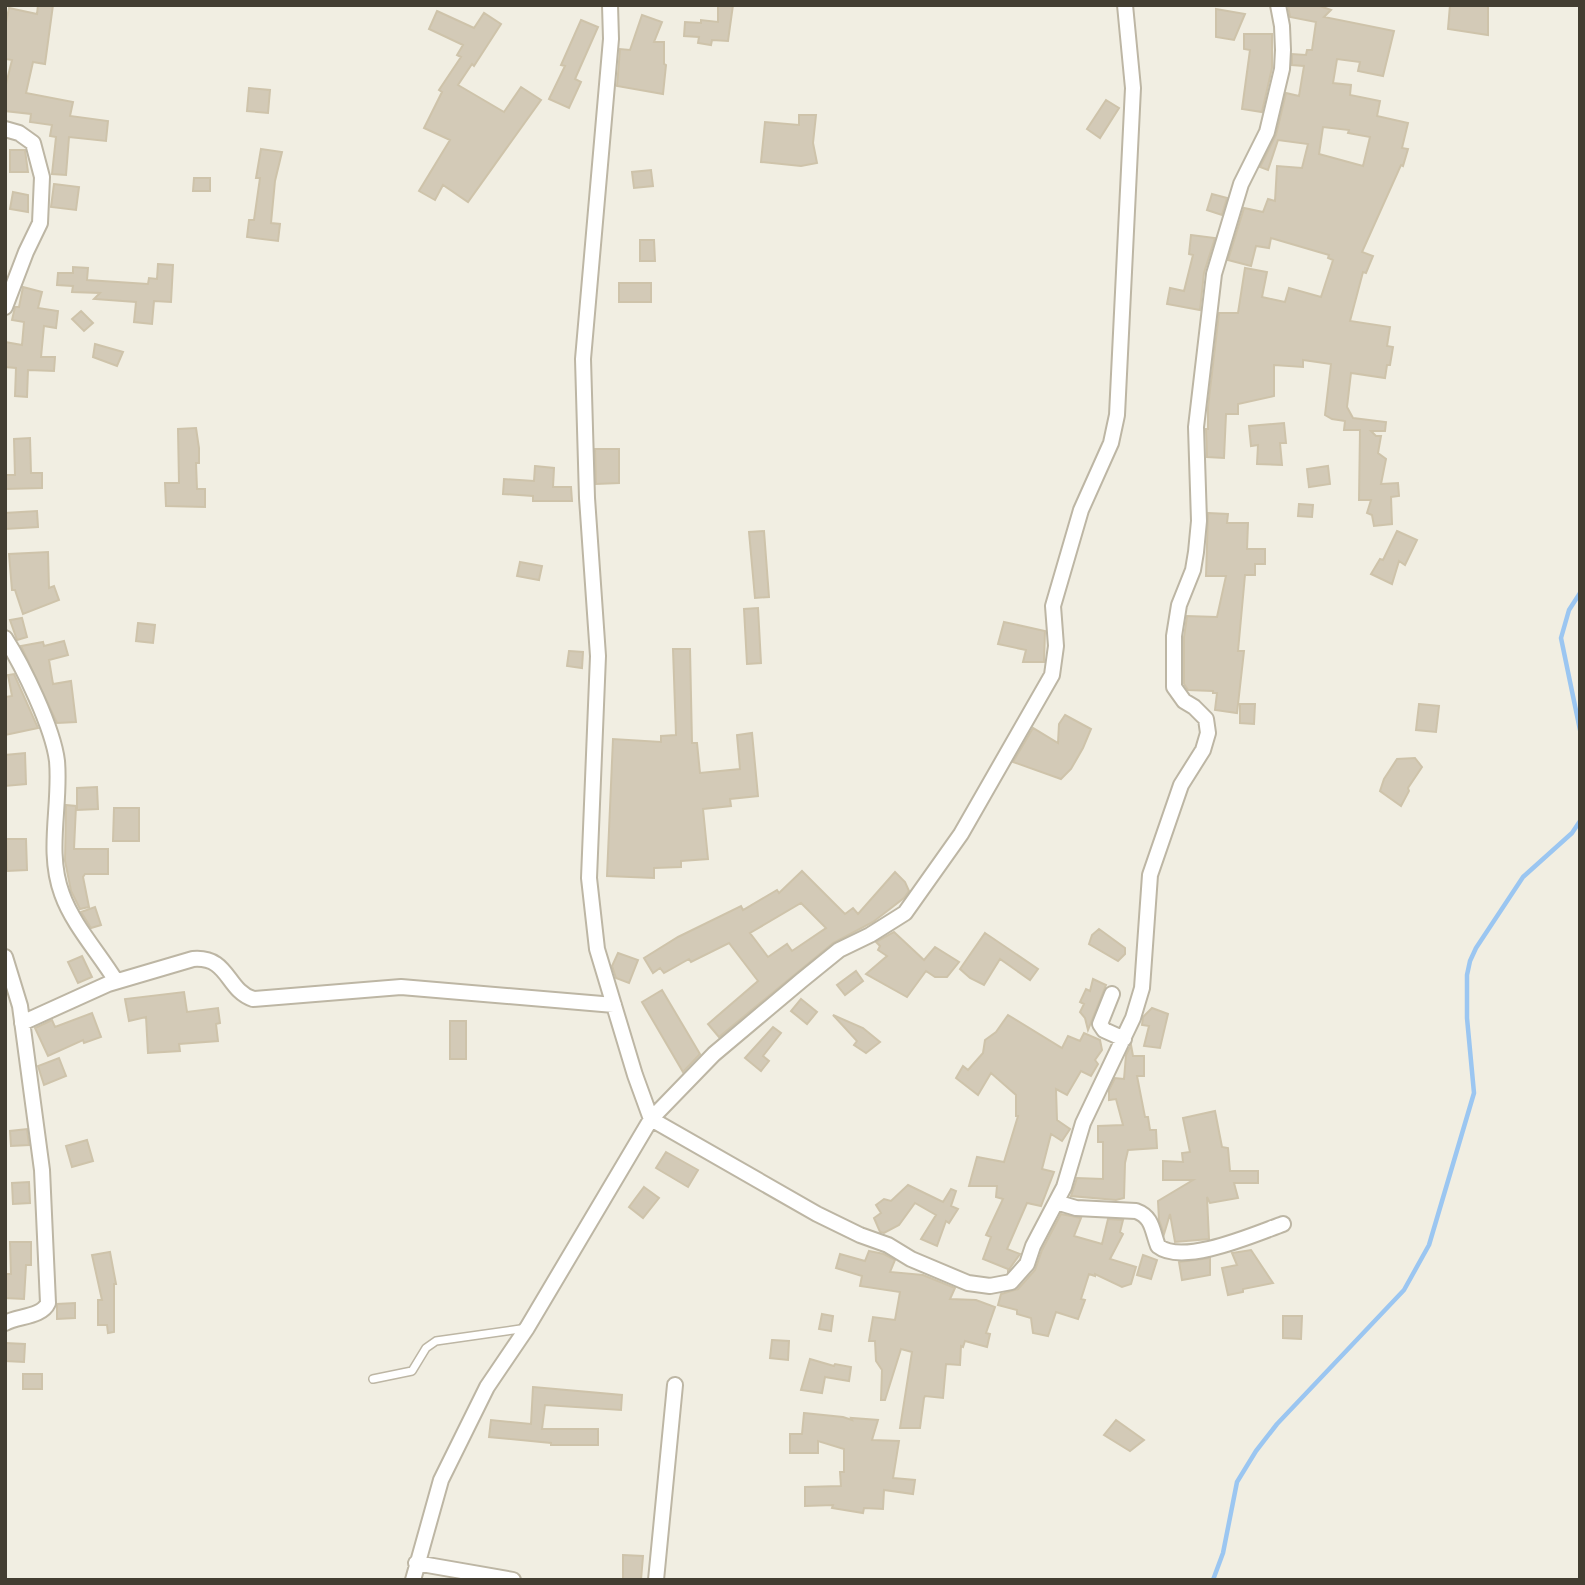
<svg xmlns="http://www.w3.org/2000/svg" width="1585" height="1585" font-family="'Public Sans',sans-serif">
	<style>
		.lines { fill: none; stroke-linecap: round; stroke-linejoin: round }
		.stream { stroke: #9bc6f1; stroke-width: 4.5 }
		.building { fill: #d3cab7; stroke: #cec3aa; stroke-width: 2; fill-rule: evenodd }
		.lane-casing { stroke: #bdb6a4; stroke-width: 10 }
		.street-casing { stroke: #bdb6a4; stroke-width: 18 }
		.lane { stroke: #fff; stroke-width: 7 }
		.street { stroke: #fff; stroke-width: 14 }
	</style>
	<rect width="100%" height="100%" fill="#f1eee2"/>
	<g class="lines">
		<path class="stream" d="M1580 593 1569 610 1561 638 1580 730
			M1213 1580 1223 1553 1237 1482 1256 1451 1277 1424 1404 1290 1429 1245 1474 1093 1467 1018V975L1470 961 1476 948 1523 877 1572 833 1580 821"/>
	</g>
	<path class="building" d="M38 5H53L45 64 33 62 26 93 73 102 70 116 108 121 106 141 69 137 66 175 52 174 56 137 50 136 52 125 30 122 31 114 5 111V88L12 60 5 59V27L9 8 37 14Z
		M718 5H733L728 41 712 40 711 45 698 43 699 37 684 36 685 22 701 23V20L718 22Z
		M1288 5H1317L1331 10 1324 17 1394 31 1383 76 1358 71 1360 62 1337 59 1333 83 1351 85 1350 95 1380 101 1377 116 1408 123 1402 148 1408 149 1403 166 1401 165 1362 252 1373 256 1366 273 1363 272 1350 321 1390 327 1387 346 1393 347 1390 365H1387L1385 378 1351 373 1347 407 1353 418 1386 422 1385 431H1371L1376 436H1381L1378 453 1386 459 1381 484 1398 483 1399 496 1391 497 1392 524 1374 526 1372 515 1367 513 1371 500H1359L1360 430H1344L1345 421 1332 419 1325 415 1331 364 1303 360V367L1274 365V396L1238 404V414H1226L1224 458 1207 457 1206 429H1208V407L1219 313H1238L1245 268 1267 272 1262 297 1285 302 1289 288 1321 297 1333 260 1328 258 1329 255 1271 238 1269 248 1256 246 1251 266 1228 260 1244 208 1263 212 1268 199 1275 201 1277 166 1302 168 1308 144 1278 140 1268 170 1260 167 1276 135 1286 93 1299 96 1304 66 1292 65V54L1306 55 1307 50H1312L1316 22 1290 17ZM1323 127 1349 130 1348 133 1370 137 1363 166 1319 154Z
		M1450 5H1488V35L1448 29Z
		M1216 9 1245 14 1234 40 1216 37Z
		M437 11 474 28 484 13 501 24 474 66 472 64 458 85 504 112 521 87 541 100 468 202 443 185 435 200 419 191 450 140 424 128 442 92 439 90 461 57 457 55 463 45 429 29Z
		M642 15 662 22 654 42H664V64L666 65 663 94 617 86 620 49 630 50Z
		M581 20 598 27 575 79 581 82 569 108 549 99 565 66 561 65Z
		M1244 34H1272V68L1262 112 1242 109 1250 50 1244 49Z
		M249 88 270 90 268 113 247 111Z
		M1106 100 1119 108 1100 138 1087 129Z
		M799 115H816L813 143 817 163 801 166 761 162 765 122 799 125Z
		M261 149 282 152 275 181 271 223 280 224 278 241 247 237 249 220H254L260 178H256Z
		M10 150H25L28 172H10Z
		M651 170 653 186 634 188 632 172Z
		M194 178H210V191H193Z
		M54 184 79 187 76 210 51 207Z
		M13 192 28 195V212L10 209Z
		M1212 194 1227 198 1222 215 1207 210Z
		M1191 235 1215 238 1204 273 1200 310 1167 304 1170 288 1184 291 1193 255 1189 254Z
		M640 240H654L655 261H640Z
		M158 264 173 265 171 302 154 301 152 324 134 322 136 302 94 299 100 293 72 292 73 286 57 285 58 273H73V267L88 268 87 280 148 284 149 278 157 279Z
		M619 283H651V302H619Z
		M23 287 42 292 38 308 58 311 56 328 44 326 41 357H55L54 371 28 370 27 397 15 396 16 368 5 367V342L22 345 24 322 12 320 15 307H19Z
		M81 311 93 323 84 331 72 319Z
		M95 344 123 352 117 366 93 357Z
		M1284 423 1286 443H1280L1282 465 1257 464 1258 445 1251 446 1249 426Z
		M196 428 199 448V463H196L197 489H205V507L166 506 165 483H179L178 429Z
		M30 438 31 473H42V488L5 489V475H15L14 439Z
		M595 449H619V483L596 484Z
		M535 466 554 468 553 487H571L572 501H533V496L503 494 504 479 534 481Z
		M1328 466 1330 484 1309 487 1307 469Z
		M1299 504 1313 505 1312 517 1298 516Z
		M37 511 38 527 5 529V513Z
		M1208 513 1228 514 1227 523H1248L1247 549H1265V564H1255V575H1245L1238 651H1244L1237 713 1215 710 1217 693H1213V691L1188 690 1184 684V637L1187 616 1217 617 1226 576H1206Z
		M764 531 769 597 755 598 749 532Z
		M1397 531 1417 540 1405 565 1399 561 1392 584 1371 574 1380 559 1383 560Z
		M48 552 49 588 54 586 59 600 23 614 15 590H12L9 554Z
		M520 562 542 566 539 580 517 576Z
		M758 608 761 663 747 664 744 609Z
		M22 618 27 637 17 640 10 620Z
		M1004 622 1045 631 1044 662H1023L1026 650 998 644Z
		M138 623 155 625 153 643 136 641Z
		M64 641 68 655 49 660 53 684 71 681 76 722 57 723 21 646 43 642 44 646Z
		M673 649H690L692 743H697L700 773 740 769 737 735 752 733 758 796 730 799 731 806 703 809 708 859 681 861V867L654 868V878L607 876 613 739 661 742V736L676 735Z
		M569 651 583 652 582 668 567 666Z
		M14 674 38 728 5 735V697L12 696 8 675Z
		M1240 704H1255L1254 724 1240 723Z
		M1419 704 1439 706 1436 732 1416 730Z
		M1065 715 1091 729 1083 748 1071 769 1061 779 1013 762 1033 728 1058 743 1059 724Z
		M25 753 26 784 5 786V755Z
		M1415 758 1422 767 1408 788 1409 791 1401 806 1380 791 1384 779 1397 759Z
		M97 787 98 809 77 810V788Z
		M66 805 76 806 74 849H108V874H85L83 877 89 907 80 909 71 891 65 861Z
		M114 808H139V841H113Z
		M6 839H26L27 870 7 871Z
		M802 871 845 914 853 908 858 914 895 872 905 882 909 891 904 898 873 922 833 943 719 1037 708 1024 758 981 729 943 691 962 689 959 664 973 660 968 653 973 644 958 678 937 741 906 743 910 777 890 779 893ZM801 903 826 928 792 951 787 944 768 957 750 933Z
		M95 907 101 925 91 928 81 912Z
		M1099 929 1125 948V954L1118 961 1089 944 1092 935Z
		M894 932 924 960 935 947 959 962 947 977H935L926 971 907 997 866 974 887 956 878 950 880 946 876 942Z
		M985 933 1038 969 1030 980 1000 959 984 985 970 978 960 969Z
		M618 953 638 960 629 983 616 978 612 966Z
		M82 956 92 977 78 983 68 962Z
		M856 971 863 981 845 995 837 985Z
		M1093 979 1106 985 1088 1030 1085 1018 1080 1012 1084 1004 1080 1002 1086 989 1090 991Z
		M662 990 700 1054 683 1072 642 1002Z
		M184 992 187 1012 218 1008 220 1023 216 1024 218 1041 179 1044 180 1051 148 1053 146 1017 129 1021 125 999Z
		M801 999 817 1012 807 1024 791 1011Z
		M1152 1008 1168 1014 1160 1048 1144 1046 1149 1026 1142 1025 1143 1017Z
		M92 1013 101 1037 84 1043 83 1040 48 1056 35 1028 52 1020 55 1027Z
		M833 1015 863 1028 880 1042 866 1053 854 1045 857 1041Z
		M1008 1015 1062 1048 1068 1036 1080 1041 1084 1033 1100 1040 1102 1050 1095 1060 1098 1064 1091 1076 1081 1071 1067 1095 1056 1089 1057 1120 1070 1129 1062 1141 1051 1134 1042 1169 1054 1172 1041 1206 1027 1203 1007 1249 1020 1254 1008 1271V1269L983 1259 991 1237 986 1235 1003 1199 996 1197 997 1186H969L977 1157 1004 1162 1018 1116H1016V1095L991 1073 978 1095 956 1078 963 1066 968 1070 983 1053 985 1040 996 1032Z
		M450 1021H466V1059H450Z
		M773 1027 781 1033 763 1056 769 1061 761 1071 745 1058Z
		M1131 1045 1133 1056H1144V1076H1137L1145 1117H1148L1150 1130H1156L1157 1148 1128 1150 1125 1163 1124 1198 1116 1200 1071 1196 1077 1178 1103 1179V1142H1098V1126L1123 1125 1116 1099 1109 1100V1090L1115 1078 1124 1079 1126 1055Z
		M59 1058 66 1076 44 1085 38 1066Z
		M1215 1111 1222 1147 1228 1148 1230 1171H1258V1183H1234L1238 1198 1210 1203 1207 1197 1209 1239 1175 1242 1170 1214 1164 1234 1159 1220 1158 1201 1193 1180H1163V1161L1183 1162 1182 1153 1190 1152 1183 1118Z
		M27 1129 29 1145 11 1146 10 1131Z
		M87 1140 93 1161 72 1167 66 1146Z
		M666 1152 698 1170 688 1187 656 1168Z
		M29 1182 30 1203 13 1204 12 1183Z
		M908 1185 943 1202 951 1189 956 1191 951 1206 958 1209 949 1223 946 1221 937 1246 921 1239 936 1215 915 1203 899 1225 884 1233 880 1232 874 1218 881 1213 876 1205 884 1199 891 1201Z
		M644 1187 659 1198 643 1218 629 1207Z
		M1061 1214 1081 1218 1074 1236 1102 1244 1108 1219 1123 1220 1120 1232 1123 1234 1110 1259 1136 1267 1131 1284 1122 1287 1095 1274V1276L1089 1274 1081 1299 1085 1300 1078 1319 1056 1312 1048 1336 1033 1333 1031 1318 1017 1314V1310L998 1305 1001 1294 1018 1289 1035 1270 1042 1250Z
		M10 1242H31V1265H26L24 1299 5 1298V1274H11Z
		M1251 1250 1273 1283 1243 1289V1292L1228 1295 1222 1268 1237 1265 1232 1253Z
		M869 1251 884 1254 895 1260 890 1272 923 1275 955 1288 950 1299 976 1300 995 1307 986 1333 990 1334 987 1347 965 1341 963 1347 961 1346 960 1365 946 1364 943 1398 925 1396 924 1398 920 1428H900L912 1352 901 1349 885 1400H881L882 1370 876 1361 875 1341H869L873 1317 895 1320 900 1292 860 1286 862 1276 836 1268 840 1254 865 1261Z
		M110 1252 116 1284H114V1332L108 1333 107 1325H98V1300H102L92 1255Z
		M1143 1255 1157 1260 1151 1279 1137 1275Z
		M1210 1258V1275L1182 1280 1179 1262Z
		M75 1303V1318L57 1319V1304Z
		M822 1314 833 1316 831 1331 819 1329Z
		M1283 1316H1302L1301 1339 1283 1338Z
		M772 1340 789 1341 788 1360 770 1358Z
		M5 1343 25 1344 24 1362 5 1361Z
		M810 1359 834 1366 835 1364 851 1367 849 1381 825 1377 822 1393 801 1390Z
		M23 1374H42V1389H23Z
		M533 1387 622 1395 621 1410 545 1405 542 1429H598V1445H551V1443L489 1437 491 1420 531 1424Z
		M804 1413 843 1417 852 1420 851 1418 878 1420 872 1440 899 1441 893 1478 915 1480 913 1494 884 1490 883 1509 864 1508 863 1513 832 1508 833 1505 805 1506V1487L841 1486 840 1472H844V1449L818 1441V1453H790V1434H802Z
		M1116 1420 1144 1440 1130 1451 1104 1435Z
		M623 1555 643 1556 641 1580H623Z"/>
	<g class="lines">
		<defs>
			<path id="lane" d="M373 1379 412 1371 426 1348 436 1341 527 1328"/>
			<path id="street" d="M1125 5 1133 88 1117 415 1111 443 1081 510 1053 606 1056 646 1052 675 961 834 905 913 870 935 839 950 802 980 714 1054 651 1119 817 1214 860 1235 888 1245 911 1259 968 1283 990 1286 1011 1282 1027 1264 1033 1246 1064 1187 1083 1123 1133 1018 1142 988 1150 875 1181 785 1203 750 1208 733 1206 719 1194 707 1184 701 1174 687V636L1179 605 1193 570 1196 552 1199 521 1196 427 1214 274 1241 184 1267 132 1282 69 1283 50 1282 26 1278 5
				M5 129 19 133 33 143 42 177 40 223 26 252 5 307
				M5 638C23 666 53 728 57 761 61 806 46 851 62 894 73 925 99 953 116 981
				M5 957 20 1006 42 1170 48 1303C42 1317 18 1316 5 1323
				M1112 994 1100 1024 1104 1030 1124 1039
				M22 1023 108 984 193 959C229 956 226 990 253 999L401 987 614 1005
				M1056 1202 1076 1208 1136 1211C1153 1217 1152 1231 1158 1246 1183 1266 1255 1234 1283 1224
				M416 1563 513 1580
				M413 1580 441 1480 487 1387 527 1328 651 1119 635 1075 597 949 589 878 598 656 587 498 583 359 611 39 610 5
				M656 1580 675 1385"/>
		</defs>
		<use href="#lane" class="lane-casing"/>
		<use href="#street" class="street-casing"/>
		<use href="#lane" class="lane"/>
		<use href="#street" class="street"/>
	</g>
	<rect width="1585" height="1585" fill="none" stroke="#433e32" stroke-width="14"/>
</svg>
